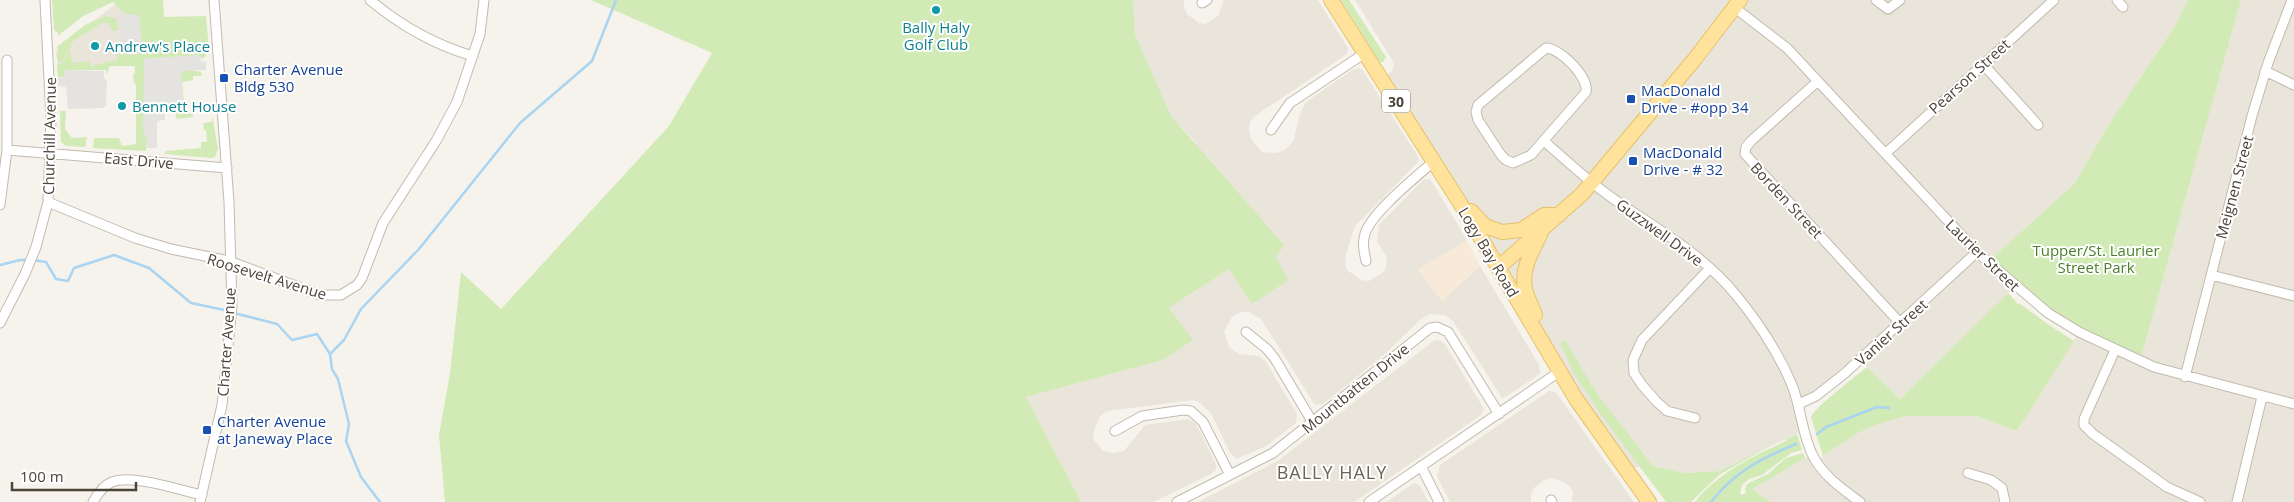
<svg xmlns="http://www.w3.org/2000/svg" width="2294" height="502" font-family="'Open Sans',sans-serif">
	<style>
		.residential { fill: #eae5da }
		.commercial { fill: #f7ead8 }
		.green { fill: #d2eab5 }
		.parking { fill: #e5e3e0 }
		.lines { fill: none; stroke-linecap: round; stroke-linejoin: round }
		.stream { stroke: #a9d4f2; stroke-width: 2.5 }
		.minor-casing { stroke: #c2bbae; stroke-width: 11 }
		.primary-casing { stroke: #e6c16a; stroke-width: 16 }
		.minor { stroke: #fff; stroke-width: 9 }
		.primary { stroke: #ffe39c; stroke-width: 14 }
		.culture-dot { fill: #0f9aa8; stroke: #fff; stroke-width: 2 }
		.transit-dot { fill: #1a4fb4; stroke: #fff; stroke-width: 2 }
		.labels { text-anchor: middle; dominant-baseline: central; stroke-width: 4; stroke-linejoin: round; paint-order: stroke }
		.shield { fill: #fff; stroke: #817c74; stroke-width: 1 }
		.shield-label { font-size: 14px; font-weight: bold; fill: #4b4439 }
		.culture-label { font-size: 15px; fill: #0d838f; stroke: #fff; text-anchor: start }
		.transit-label { font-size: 15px; fill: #164399; stroke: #fff; text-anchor: start }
		.street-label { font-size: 15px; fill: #4b4439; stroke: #fff }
		.park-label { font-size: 15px; fill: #4a7f2a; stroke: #fff }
		.quarter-label { font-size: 18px; letter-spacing: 1px; fill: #6e6250; stroke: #fff }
	</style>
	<rect width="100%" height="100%" fill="#f6f3ec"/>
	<path class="residential" d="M163 0 141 61 58 69 57 47 116 4Z
		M1133 0H1184V8L1187 14 1199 23 1205 24 1218 16 1224 0H1318L1348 48 1347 54 1255 116 1250 122 1249 130 1251 139 1262 152 1276 153 1285 150 1294 140 1299 116 1306 102 1352 70 1359 68 1362 69 1417 155 1419 161 1355 226 1346 254 1345 263 1347 270 1361 280 1369 281 1381 274 1386 268 1387 258 1377 241 1379 225 1421 182 1425 179 1431 180 1467 240 1418 270 1442 301 1480 266 1539 365 1540 373 1537 376 1507 396 1502 398 1453 321 1445 315 1430 314 1421 319 1384 355 1343 388 1323 404 1315 405 1261 319 1249 312H1241L1232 317 1224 331 1229 347 1239 354 1259 356 1266 362 1297 414 1296 423 1266 446 1237 459 1230 453 1211 413 1200 403 1193 400 1108 411 1100 416 1093 433 1094 440 1103 451 1114 453 1124 451 1145 425 1189 419 1196 424 1216 464V470L1211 474 1153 502H1081L1026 397 1163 360 1192 340 1169 308 1229 269 1196 143 1171 116 1135 34Z
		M1355 0H2188L2175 26 2109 124 2075 183 1988 262 2015 286 1900 399 1860 360 1799 404 1804 430 1720 471 1685 473 1653 466 1623 468 1382 79 1392 71 1394 63Z
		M2241 0H2294V502H1770L1751 489 1812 454 1816 461 1856 434 1878 424 1906 416H1977L2017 431 2079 332 2140 361Z
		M1435 340 1442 341 1445 344 1484 409 1481 415 1436 446 1354 502H1198L1279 460Z
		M1549 391 1555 392 1558 395 1634 502H1572L1573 491 1569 486 1564 482 1551 478 1544 480 1535 487 1531 493V502H1450L1437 476 1440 465Z
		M1414 483 1420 486 1429 502H1386Z"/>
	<path class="commercial" d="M1467 240 1480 266 1442 301 1418 270Z"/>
	<path class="green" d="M52 0H163L164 17 206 16 209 49 205 57 201 59 200 55 144 59 147 140 146 151 93 148 94 138H119L122 146 136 144V84L134 83 133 74H135V66H110L106 75V70H65L64 77 58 78 57 64 62 63 70 51 73 63 90 61 91 66 117 60V49H120L122 52 139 15 124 14 113 2 83 16 58 36V33L54 30Z
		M591 0H1133L1135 34 1171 116 1284 245 1276 257 1288 280 1252 304 1229 269 1169 308 1193 340 1163 360 1026 397 1081 502H445L439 435 450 373 461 272 501 309 669 126 712 53Z
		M1341 0H1349L1386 57 1383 62H1380Z
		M2188 0H2241L2140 361 2079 332 1988 262 2075 183 2109 124 2175 26Z
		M106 16 117 19 118 30 112 31 109 23H101L72 42 71 48 61 62H58L56 53 59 49 57 47 85 25Z
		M191 70 201 72 202 76H193V80L182 82 185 113 193 114V117L177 119 174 111 169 106 183 105 180 74 184 71Z
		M60 111H66L65 129 72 138 87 137 85 147 66 146 61 142Z
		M212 115 218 149 215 157 211 158 164 154 166 151 201 148V142H207L206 130H204L203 123 212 122Z
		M2008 293 2018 304 2019 303 2049 325 2074 341 2017 431 1977 416H1906L1878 424 1856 434 1823 456 1811 417C1813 409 1856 376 1867 367L1900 399Z
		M1565 340 1597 394 1653 466 1685 473 1720 471 1768 447 1719 475 1691 502H1666L1602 416 1573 372 1560 342Z
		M1797 434 1802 450 1791 453 1762 475 1749 479 1742 485 1740 493 1742 495 1746 493 1745 489 1747 484 1768 474 1786 458 1803 453 1805 458 1752 489 1770 502H1695C1716 474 1755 455 1786 441V439Z"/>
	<path class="parking" d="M121 11 128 15H139L143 53 127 55 122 52 117 21 115 17Z
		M200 55 201 62 206 61V70L186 71 181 73 183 106H164L165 120 157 121V148H147V140L143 131 144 59Z
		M65 70 104 71V77L107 82 106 106 102 108 68 109 66 87 58 86V78L64 77Z"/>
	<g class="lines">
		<path class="stream" d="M33 260 46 262 56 279 68 281 74 268 114 255 149 268 191 303 229 311
			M0 265 20 260H28
			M234 313 277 324 292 340 317 334 330 354 332 369 338 379 349 424 346 441 361 477 380 502
			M330 354 344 340 361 309 419 249 520 123 592 61 616 0
			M1817 434 1826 427 1877 407 1889 408
			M1711 502C1734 472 1762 458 1796 444"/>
		<defs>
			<path id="minor" d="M370 0C400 25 435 45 473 56
				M1876 0 1888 9 1900 0
				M2117 0 2123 7
				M1202 3 1207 0
				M1735 8 1787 48 1977 252 2048 313 2079 332 2154 367 2294 404
				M1546 48C1560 48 1589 77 1586 92L1531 155 1513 163 1506 160 1501 155 1478 120 1476 112 1478 105Z
				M1983 64 2038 125
				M2265 71 2294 85
				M1818 81 1751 141 1746 147 1745 154 1900 323
				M1271 130 1290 103 1365 53
				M1544 141C1570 164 1595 187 1624 206 1664 233 1705 257 1736 295 1759 323 1778 352 1792 385 1801 408 1802 433 1812 454 1822 475 1842 489 1860 502
				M7 150 227 168
				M1886 153 2054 0
				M48 202 135 238 171 249 229 261 320 295H341L357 285 362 278 383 223 436 141 457 102 480 34 484 0
				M0 205 7 150V60
				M1366 261C1364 252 1362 243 1365 234 1371 213 1416 177 1433 162
				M2211 275 2294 296
				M0 323 25 274 36 247 48 202 51 120 45 0
				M1246 332 1267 349 1275 359 1313 423
				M2115 350 2084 419V425L2093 434 2167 487 2200 502
				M2185 377 2252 116 2268 63 2292 0
				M1799 404 1816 396 1844 374 1977 252
				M1695 418 1667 411 1656 401 1642 385 1634 373 1633 360 1642 340 1710 268
				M1115 431 1142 416 1183 410 1191 411 1203 422 1230 475
				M1421 466 1439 502
				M1968 473 1991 480 2002 488 2005 502
				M1551 500 1552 502
				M93 502C97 495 104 485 112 482 134 474 178 490 202 495
				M200 502 222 405 232 306 229 202 214 0
				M1177 502 1273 453 1430 328 1437 327 1448 332 1499 414
				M1369 502 1559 372
				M2237 502 2262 397"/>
			<path id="primary" d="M1331 0 1460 203 1576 399 1649 502
				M1471 211 1485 226 1502 232 1521 230 1544 215H1559
				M1498 268 1582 194 1694 60 1740 0
				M1535 315C1532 306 1527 298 1525 289 1521 269 1532 251 1540 235"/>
		</defs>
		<use href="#minor" class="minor-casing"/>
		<use href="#primary" class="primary-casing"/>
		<use href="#minor" class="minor"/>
		<use href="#primary" class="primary"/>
	</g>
	<g class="culture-dot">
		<circle cx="936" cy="10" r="5"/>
		<circle cx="95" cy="46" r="5"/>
		<circle cx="122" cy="106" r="5"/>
	</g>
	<g class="transit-dot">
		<rect x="219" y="73" width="10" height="10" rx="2.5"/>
		<rect x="1626" y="94" width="10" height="10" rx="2.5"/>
		<rect x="1628" y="156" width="10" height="10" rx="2.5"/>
		<rect x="202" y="425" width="10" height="10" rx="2.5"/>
	</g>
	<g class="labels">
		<rect class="shield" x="1382" y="89.5" width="28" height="23" rx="4"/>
		<g class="shield-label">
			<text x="1396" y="101">30</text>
		</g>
		<g class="culture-label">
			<text x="936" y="27" text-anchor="middle">Bally Haly<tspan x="936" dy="17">Golf Club</tspan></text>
			<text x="105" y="46">Andrew's Place</text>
			<text x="132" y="106">Bennett House</text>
		</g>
		<g class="transit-label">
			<text x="234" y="69">Charter Avenue<tspan x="234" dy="17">Bldg 530</tspan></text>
			<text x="1641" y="90">MacDonald<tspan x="1641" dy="17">Drive - #opp 34</tspan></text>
			<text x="1643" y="152">MacDonald<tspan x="1643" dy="17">Drive - # 32</tspan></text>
			<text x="217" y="421">Charter Avenue<tspan x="217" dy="17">at Janeway Place</tspan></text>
		</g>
		<g class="street-label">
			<text transform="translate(1969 76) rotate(-42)">Pearson Street</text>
			<text transform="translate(49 136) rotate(-89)">Churchill Avenue</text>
			<text transform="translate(139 160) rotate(5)">East Drive</text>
			<text transform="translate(2234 187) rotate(-75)">Meignen Street</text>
			<text transform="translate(1787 200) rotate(47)">Borden Street</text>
			<text transform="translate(1660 232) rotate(36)">Guzzwell Drive</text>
			<text transform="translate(1489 252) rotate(59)">Logy Bay Road</text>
			<text transform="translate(1983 255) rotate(44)">Laurier Street</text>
			<text transform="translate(267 276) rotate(17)">Roosevelt Avenue</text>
			<text transform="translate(1891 332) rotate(-42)">Vanier Street</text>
			<text transform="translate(226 342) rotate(-86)">Charter Avenue</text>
			<text transform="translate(1355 388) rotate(-39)">Mountbatten Drive</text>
		</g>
		<g class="park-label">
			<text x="2096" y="250">Tupper/St. Laurier<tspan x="2096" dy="17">Street Park</tspan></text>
		</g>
		<g class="quarter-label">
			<text x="1332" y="472">BALLY HALY</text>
		</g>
	</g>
	<path d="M12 482v8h124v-8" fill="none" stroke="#4b4439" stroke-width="2.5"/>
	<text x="20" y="482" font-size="15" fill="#4b4439" stroke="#ffffff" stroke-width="4" paint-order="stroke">100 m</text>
</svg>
